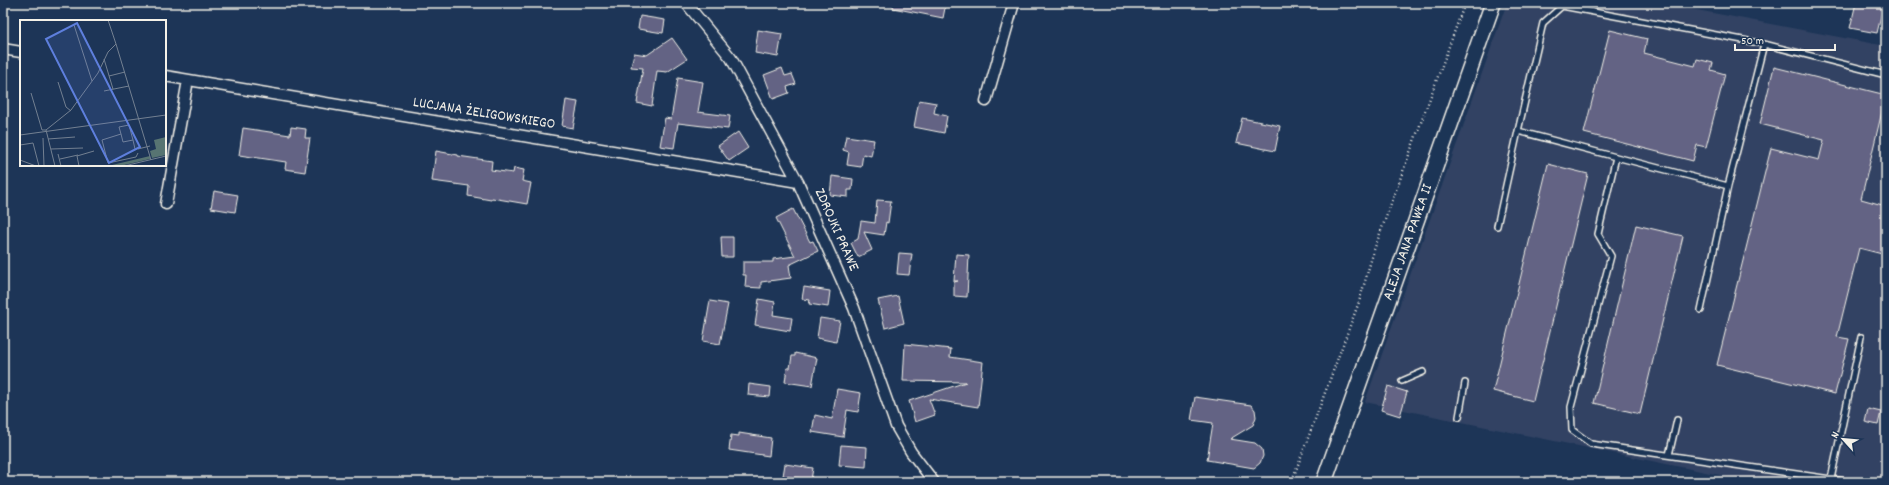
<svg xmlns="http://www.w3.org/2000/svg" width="1889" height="485" font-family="Dekko,sans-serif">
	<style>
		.built { fill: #324364 }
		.building { fill: #646384; stroke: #f4f1e8 }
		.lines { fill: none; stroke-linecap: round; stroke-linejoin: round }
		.lane-casing { stroke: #f4f1e8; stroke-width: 8 }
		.street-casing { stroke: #f4f1e8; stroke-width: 13 }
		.secondary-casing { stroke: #f4f1e8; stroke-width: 18 }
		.path { stroke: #f4f1e8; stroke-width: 2.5; stroke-dasharray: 1 3; stroke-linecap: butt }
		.lane { stroke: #1d3557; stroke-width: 5 }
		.street { stroke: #1d3557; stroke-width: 10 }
		.secondary { stroke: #1d3557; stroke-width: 15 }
		.labels { text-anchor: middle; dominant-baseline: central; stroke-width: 3; stroke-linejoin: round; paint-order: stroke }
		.street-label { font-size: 15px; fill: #f4f1e8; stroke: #1d3557 }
		.inset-road { fill: none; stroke: #738091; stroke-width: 1 }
		.view { fill: #5e7fdd; fill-opacity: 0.15; stroke: #5e7fdd; stroke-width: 2 }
		.inset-edge { fill: none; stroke: #f4f1e8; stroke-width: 2 }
	</style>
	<rect width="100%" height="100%" fill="#1d3557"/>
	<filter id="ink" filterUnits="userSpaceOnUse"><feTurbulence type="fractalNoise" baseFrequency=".025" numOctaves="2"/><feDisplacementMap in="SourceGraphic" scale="8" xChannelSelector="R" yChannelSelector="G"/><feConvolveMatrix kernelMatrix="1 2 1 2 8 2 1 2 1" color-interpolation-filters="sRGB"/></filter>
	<g filter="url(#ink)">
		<path class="built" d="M1507 3H1660L1886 46V482H1754L1365 402Z"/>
		<path class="building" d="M894 3H946L943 18 893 8Z
			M1856 3H1884L1877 33 1850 28Z
			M640 16 665 20 663 33 638 29Z
			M758 30 782 34 778 57 755 53Z
			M1610 30 1647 39 1644 53 1695 66 1697 59 1713 63 1711 70 1725 74 1706 147 1697 145 1693 161 1584 133Z
			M672 38 687 59 667 72 657 71 652 106 637 103 643 68 631 67 634 53 647 55Z
			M1774 67 1886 95 1861 199 1886 206V255L1859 248 1837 337 1849 339 1835 394 1717 365 1771 148 1819 160 1824 140 1760 124Z
			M782 68 785 76 792 74 796 84 787 87 789 93 773 99 764 75Z
			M678 78 703 82 698 112 730 116 728 129 678 123 674 148 660 146 665 118 671 119Z
			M566 100 578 102 573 128 562 126Z
			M919 100 936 103 934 113 947 116 944 133 914 127Z
			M1242 118 1280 126 1275 151 1236 143Z
			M291 127 306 129 305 138H310L305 172 285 169 286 162 239 155 243 128 290 135Z
			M738 132 748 148 729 161 718 146Z
			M846 136 874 140 871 156 863 154 861 167 847 165 849 152 843 150Z
			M436 151 458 155V156L492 161 491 170 513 173 514 168 524 170 522 181 531 183 527 204 492 198 491 200 468 196 469 186 432 181Z
			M1548 164 1588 174 1533 401 1493 391Z
			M832 176 853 179 852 190H848V197L830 195Z
			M214 191 238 195 235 212 211 208Z
			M877 200 891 201 888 223 886 222 884 235 864 232 872 250 858 257 851 243 858 239 861 221 875 223Z
			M793 209 810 242 813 241 818 251 789 265 791 278 761 282V288L745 287 746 275H743V262H773V259L795 256 776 218Z
			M1636 225 1683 236 1640 414 1594 403Z
			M721 237H733V257H722Z
			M899 253 912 254 909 275 897 274Z
			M956 254 969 255 967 297 954 296V282L958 281H954Z
			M804 287 830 291 828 307 809 304 810 300 802 299Z
			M898 296 904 323 885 328 878 300Z
			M759 299 775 302 773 315 792 318 790 331 755 325Z
			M710 301 728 304 720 344 703 341Z
			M820 318 840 321 836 342 817 338Z
			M905 344 951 349 950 357 983 362 978 407 929 399 935 415 915 422 909 401 966 382 903 381Z
			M795 353 817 358 812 386 785 382 787 368H790L792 356H795Z
			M749 384 771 387 770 397 748 395Z
			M1388 386 1407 392 1400 416 1381 410Z
			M837 389 861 393 858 412 847 410 843 437 812 432 815 415 832 419Z
			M1195 397 1251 405 1255 410 1256 417 1253 425 1230 439 1255 443 1262 449 1263 456 1260 463 1254 468 1207 460 1213 423 1191 420Z
			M1868 409 1881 412 1878 425 1865 422Z
			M739 433 771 438 769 456 729 450 731 435 739 436Z
			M841 445 867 447 866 467 839 465Z
			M785 464 813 468 811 480 783 476Z"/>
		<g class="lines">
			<defs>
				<path id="lane" d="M1616 157 1518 131 1543 23 1562 6 1764 44
					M1497 226 1518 131
					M1701 310 1728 186
					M1402 381 1423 372
					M1459 417 1465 383
					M1669 455 1677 420
					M1831 479 1861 337
					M1851 482 1591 444 1572 430 1571 407 1611 256 1598 234 1616 157 1728 186 1764 44 1886 75"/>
				<path id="street" d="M686 3 731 58 798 182 854 308 896 426 911 452 934 482
					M3 49 21 52
					M165 76 798 182
					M986 101 1014 3
					M166 204 188 80"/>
				<g id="secondary">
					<path id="s1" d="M1324 482 1493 3"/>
				</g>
			</defs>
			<use href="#lane" class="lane-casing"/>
			<use href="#street" class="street-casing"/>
			<use href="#secondary" class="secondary-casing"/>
			<path class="path" d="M1302 482 1293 478 1359 302 1374 250 1465 3"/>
			<use href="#lane" class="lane"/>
			<use href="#street" class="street"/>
			<use href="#secondary" class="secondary"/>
		</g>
	</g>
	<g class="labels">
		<g class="street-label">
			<text transform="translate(484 114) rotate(9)">LUCJANA ŻELIGOWSKIEGO</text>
			<text transform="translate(836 230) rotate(66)">ZDROJKI PRAWE</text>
			<text stroke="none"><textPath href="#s1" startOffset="254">ALEJA JANA PAWŁA II</textPath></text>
		</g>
	</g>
	<g transform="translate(20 20)">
		<rect width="146" height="146" fill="#1d3557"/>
		<path d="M146 117V135L132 138 130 131 136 129 134 120ZM130 136V139L100 146H88Z" fill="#577472"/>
		<path class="inset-road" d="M88 0 96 24M54 5 72 61M84 39 93 69M89 56 105 52M38 62 46 87 51 91M84 71 109 66M11 73 22 110H26M101 114 99 107 109 105 113 120M0 115 146 95M23 118 24 146M28 119 55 117M0 125 13 123 19 146M31 129 63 128M115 129 113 120 103 122 101 114 82 120 88 143 116 137 118 133M118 129 130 126M38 134 41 146M40 139 58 135M0 140 16 146M35 146 26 110 51 90 78 53 88 32 96 24 131 140M59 146 57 136 74 131M104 146 146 136"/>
		<path class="view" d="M57 3 120 127 89 143 26 19Z"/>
		<rect width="146" height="146" class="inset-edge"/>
	</g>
	<rect width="1889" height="485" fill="none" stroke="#1d3557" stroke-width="16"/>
	<rect x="8" y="8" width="1873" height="469" fill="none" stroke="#f4f1e8" stroke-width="1.5" filter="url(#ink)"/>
	<g transform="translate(1843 439) rotate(297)" stroke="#1d3557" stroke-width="3" paint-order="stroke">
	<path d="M0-3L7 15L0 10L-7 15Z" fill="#f4f1e8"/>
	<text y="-6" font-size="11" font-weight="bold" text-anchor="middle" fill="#f4f1e8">N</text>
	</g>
	<path d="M1735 44v6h100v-6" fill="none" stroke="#f4f1e8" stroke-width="2"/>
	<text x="1741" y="44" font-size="12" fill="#f4f1e8" stroke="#1d3557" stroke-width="3" paint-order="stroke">50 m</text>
</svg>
